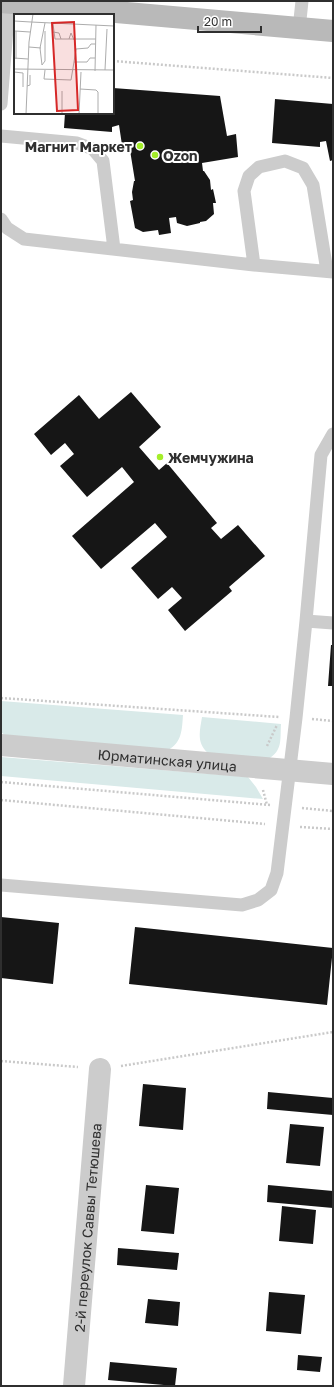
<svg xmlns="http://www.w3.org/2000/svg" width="334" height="1387" font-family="'Golos Text',sans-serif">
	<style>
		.green { fill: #d9eae9 }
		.building { fill: #161616 }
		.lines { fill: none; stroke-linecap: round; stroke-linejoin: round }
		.path { stroke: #c9c9c9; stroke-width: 2.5; stroke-dasharray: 2 2; stroke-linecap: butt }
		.service { stroke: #ccc; stroke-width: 13 }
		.minor { stroke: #ccc; stroke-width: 22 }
		.tertiary { stroke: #ccc; stroke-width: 22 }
		.secondary { stroke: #b9b9b9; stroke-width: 22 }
		.poi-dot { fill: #a4ee29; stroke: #fff; stroke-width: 1.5 }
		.labels { text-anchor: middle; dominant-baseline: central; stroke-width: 4; stroke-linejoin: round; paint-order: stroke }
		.poi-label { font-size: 14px; font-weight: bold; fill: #2f2f2f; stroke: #fff; text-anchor: start }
		.street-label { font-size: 14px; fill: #2f2f2f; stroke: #fff }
		.inset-road { fill: none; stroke: #acacac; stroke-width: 1 }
		.view { fill: #d62828; fill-opacity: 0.15; stroke: #d62828; stroke-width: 2 }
		.inset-edge { fill: none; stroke: #2f2f2f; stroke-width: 2 }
	</style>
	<rect width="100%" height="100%" fill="#fff"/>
	<path class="green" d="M1 701 183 715C182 729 182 743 168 750L6 736 1 732Z
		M202 717 281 724C280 739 283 751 268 759L208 753C196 743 200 730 202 717Z
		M1 757 248 777 256 787 263 799 1 776Z"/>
	<path class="building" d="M113 88 220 96 227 136 236 134 238 157 202 163 203 171H204L210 180 211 190 213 189 216 203H213L214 214 206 221 200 222V223L187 226 177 223 176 217 169 218 171 233 159 235 158 230 143 232 135 228 130 201 133 200 132 192 134 181H135L129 144 122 145 119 125 112 127V132L64 128 65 113H113Z
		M275 99 333 104V160L330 161 326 141 320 142V147L272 143Z
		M131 392 161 427 139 447 159 470 167 463 217 523 211 528 221 539 238 525 265 556 229 587 232 591 185 631 168 610 182 598 172 587 158 599 131 568 167 537 155 523 101 569 72 536 134 482 122 467 87 497 60 466 74 454 65 443 51 455 34 434 79 395 99 419Z
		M331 645H333V686H328Z
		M1 917 59 923 53 984 1 978Z
		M135 927 333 948 327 1005 129 984Z
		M143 1084 186 1088 183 1130 139 1126Z
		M268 1092 333 1098V1115L267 1109Z
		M290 1124 324 1127 320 1166 286 1163Z
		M146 1185 179 1188 174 1234 141 1231Z
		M268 1185 333 1191V1208L267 1202Z
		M282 1206 316 1210 313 1244 279 1241Z
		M118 1248 179 1253 177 1270 117 1265Z
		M269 1292 305 1295 301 1334 266 1331Z
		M148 1299 180 1302 178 1326 145 1323Z
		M298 1355 322 1357 320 1372 297 1370Z
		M110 1362 177 1368 175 1386 108 1380Z"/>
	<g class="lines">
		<path class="path" d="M113 61 333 78
			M1 698 279 717
			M312 719 333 721
			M267 746 277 725
			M1 782 270 805
			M263 790 267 805
			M1 800 265 824
			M302 808 333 811
			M300 827 333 829
			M1 1061 78 1067
			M121 1066 333 1032"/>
		<path class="service" d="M299 29 302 1
			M1 104 9 3
			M1 136 77 143 93 149 103 161 114 249
			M1 219 7 228 24 239 254 265 333 272
			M254 265 244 191 249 176 259 167 285 161 303 168 313 185 327 271
			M306 621 321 455 333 434
			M1 885 242 905 258 900 271 890 277 873 296 718 306 621 333 623"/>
		<path class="minor" id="s1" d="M74 1386 100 1069"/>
		<path class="tertiary" id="s2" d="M1 745 333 774"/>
		<path class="secondary" d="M1 2 333 31"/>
	</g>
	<g class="poi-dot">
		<circle cx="140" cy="146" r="4"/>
		<circle cx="155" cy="155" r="4"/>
		<circle cx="160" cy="457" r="4"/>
	</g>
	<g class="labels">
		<g class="poi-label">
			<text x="132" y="146" text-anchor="end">Магнит Маркет</text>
			<text x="163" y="155">Ozon</text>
			<text x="168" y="457">Жемчужина</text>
		</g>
		<g class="street-label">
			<text stroke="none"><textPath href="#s2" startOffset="167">Юрматинская улица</textPath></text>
			<text stroke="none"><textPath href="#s1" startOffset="159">2-й переулок Саввы Тетюшева</textPath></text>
		</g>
	</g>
	<g transform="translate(14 14)">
		<rect width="100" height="100" fill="#fff"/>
		<path class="inset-road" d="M0 7 17 8M17 8 100 12M39 10 41 25H82M1 17 16 18M2 17V45M39 18 45 19 47 25M55 25 57 19 60 26M15 33 27 34M0 44 14 45M60 48 62 35 74 34 77 30H82M28 51 26 34 31 9M28 51 31 47V17M0 55 100 56M31 56 30 65 57 66 60 48H73L76 44H81M91 56 93 15M81 57 82 11M0 58 9 59V73M13 72 16 71V61M66 75 82 76 84 78V100M12 100 15 28 19 0M48 100V77M65 100 67 58"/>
		<path class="view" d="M60 8 64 96 43 97 38 9Z"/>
		<rect width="100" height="100" class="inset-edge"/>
	</g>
	<rect width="334" height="1387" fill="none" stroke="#2f2f2f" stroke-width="4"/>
	<path d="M198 26v6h63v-6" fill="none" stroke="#2f2f2f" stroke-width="2"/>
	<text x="204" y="26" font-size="12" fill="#2f2f2f" stroke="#ffffff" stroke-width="3" paint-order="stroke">20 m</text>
</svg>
